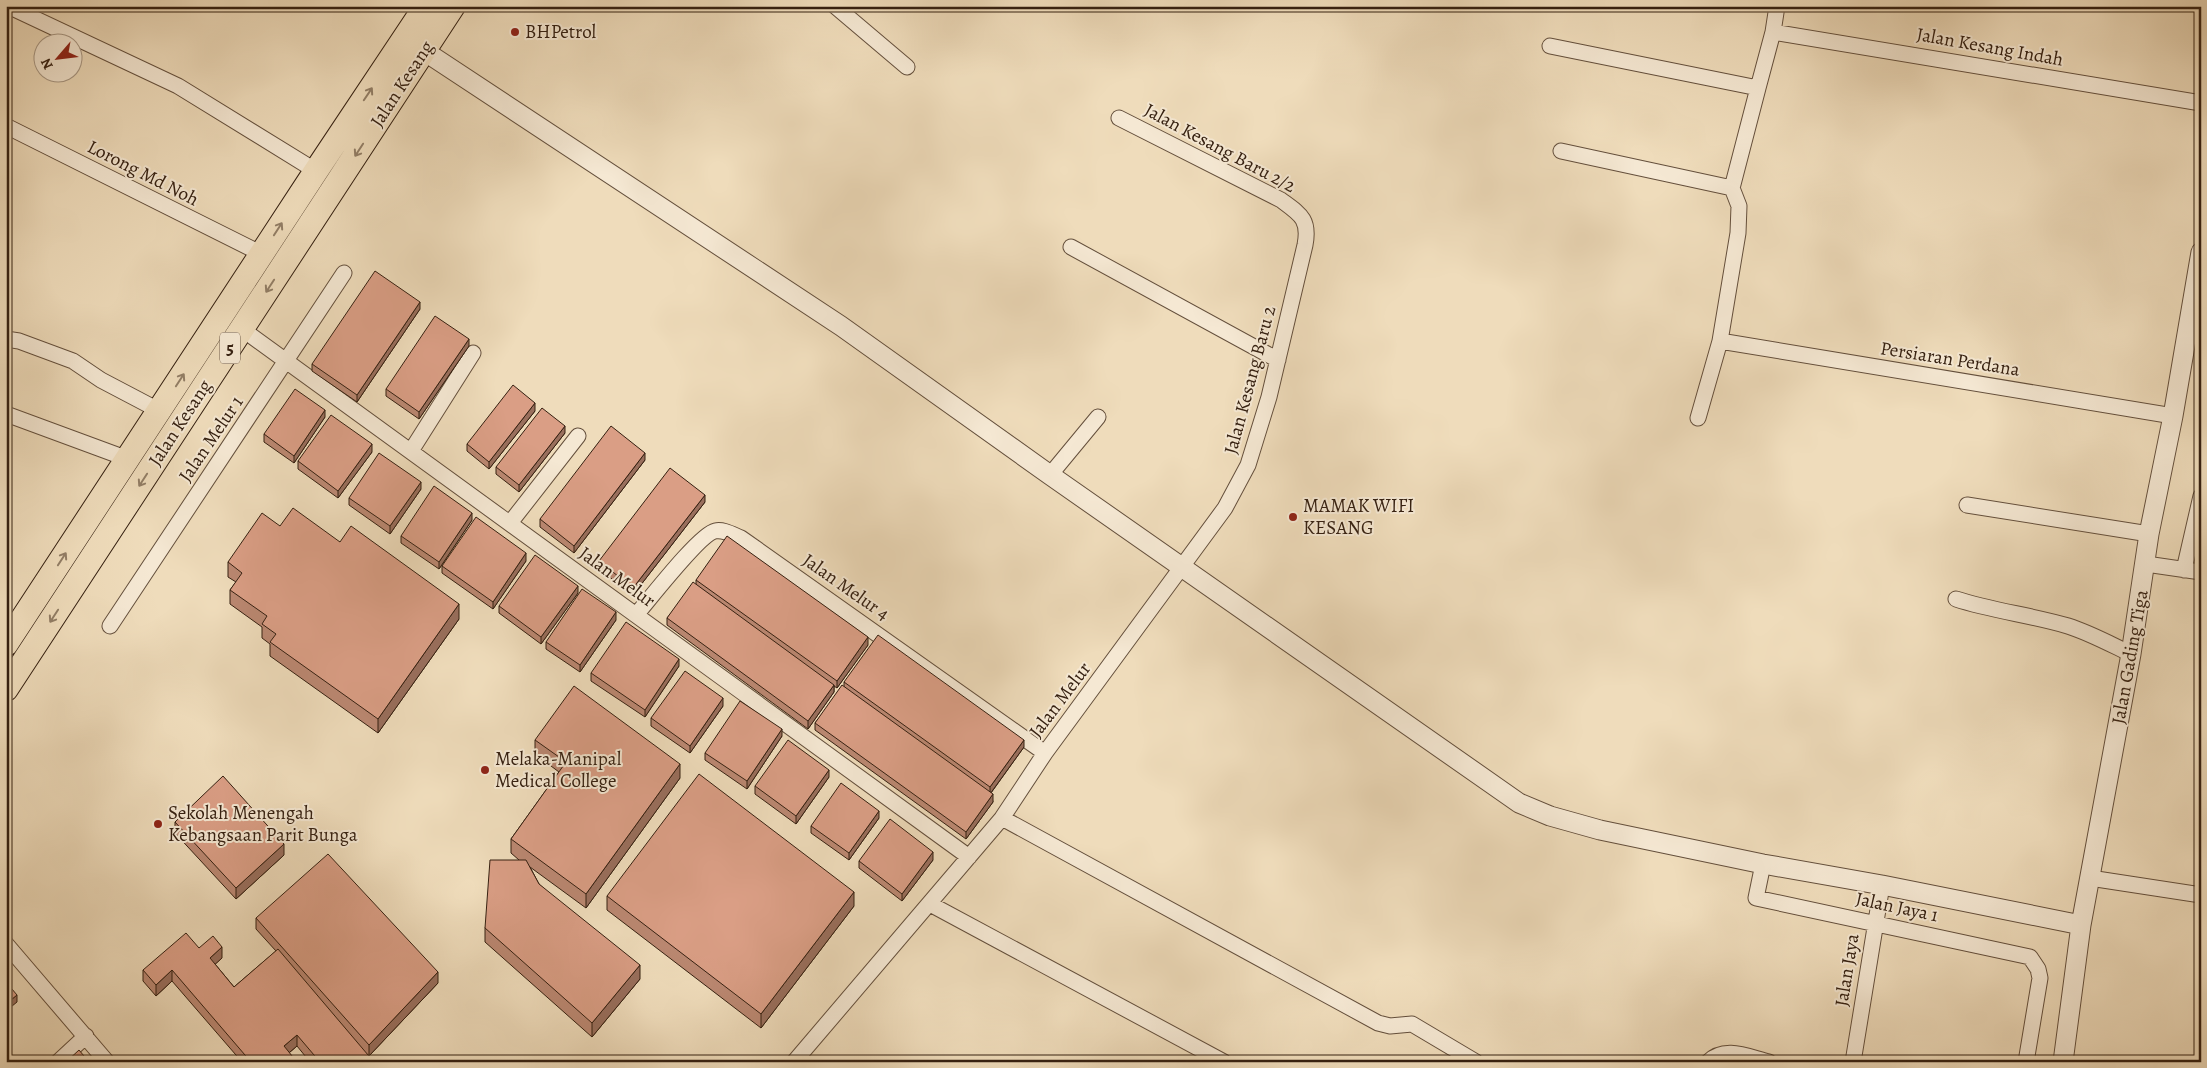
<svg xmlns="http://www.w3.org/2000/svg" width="2207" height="1068" font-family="Alegreya,serif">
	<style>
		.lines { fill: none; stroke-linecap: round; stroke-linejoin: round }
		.minor-casing { stroke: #644f3c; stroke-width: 17 }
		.tertiary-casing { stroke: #644f3c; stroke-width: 21 }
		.primary-casing { stroke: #352011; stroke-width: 26 }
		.minor { stroke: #f5e8d3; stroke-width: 15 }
		.tertiary { stroke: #f5e8d3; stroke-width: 19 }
		.primary { stroke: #efdcbb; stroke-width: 24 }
		.wall { fill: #bb8872; stroke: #352011 }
		.shaded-wall { fill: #996f5d; stroke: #352011 }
		.building { fill: #da9e85; stroke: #352011 }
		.oneway { stroke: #927e66 }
		.poi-dot { fill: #8f2418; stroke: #f5e8d3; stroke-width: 2 }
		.labels { text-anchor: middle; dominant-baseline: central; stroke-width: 4; stroke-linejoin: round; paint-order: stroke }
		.shield { fill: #f5e8d3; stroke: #6f5c4b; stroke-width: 1 }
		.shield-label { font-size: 18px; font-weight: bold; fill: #352011 }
		.poi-label { font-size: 19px; fill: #352011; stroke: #f5e8d3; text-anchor: start }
		.street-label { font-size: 19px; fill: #352011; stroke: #f5e8d3 }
	</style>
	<rect width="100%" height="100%" fill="#efdcbb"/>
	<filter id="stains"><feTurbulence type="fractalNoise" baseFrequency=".004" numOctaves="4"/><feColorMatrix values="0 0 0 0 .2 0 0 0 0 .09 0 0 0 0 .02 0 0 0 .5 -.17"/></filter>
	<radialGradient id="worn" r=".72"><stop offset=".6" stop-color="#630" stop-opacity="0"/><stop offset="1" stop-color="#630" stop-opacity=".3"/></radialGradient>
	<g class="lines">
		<defs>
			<path id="minor" d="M8 6 178 86 316 171
				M835 6 907 67
				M1773 32 2201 103
				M1550 46 1758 88 1773 32 1777 6
				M6 126 262 254
				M1561 151 1732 188 1739 206 1738 233 1720 341 1698 418
				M1732 188 1758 88
				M1071 247 1278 360
				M242 329 969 857
				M6 339 19 341 73 361 101 380 160 411
				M1720 341 2173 416
				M6 414 128 459
				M411 451 473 353
				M1050 475 1098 417
				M1967 505 2149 534
				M510 523 578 436
				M2146 564 2201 572
				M2184 570 2201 496
				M1956 599C1993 611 2031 615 2068 626 2090 633 2110 644 2131 654
				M636 615C649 600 700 534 715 531 724 529 733 535 741 538L1045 753
				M110 626 344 273
				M1002 818 1378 1023 1390 1026 1412 1024 1476 1062
				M1763 864 1756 898 2030 957 2038 969 2040 978 2026 1062
				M2090 878 2201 895
				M930 904 1224 1062
				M6 944 107 1062
				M58 1062 86 1036
				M794 1062 1002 818 1045 753 1225 508 1248 465 1269 397 1305 245C1310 219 1300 214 1281 200L1119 118
				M1708 1062C1725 1045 1748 1057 1769 1062
				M1853 1062 1882 885"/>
			<path id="tertiary" d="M412 43 841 326 1050 475 1519 803 1550 816 1600 830 1763 864 1882 885 2081 925
				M2063 1062 2081 925 2131 654 2149 534 2173 416 2201 252"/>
			<path id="primary" d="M6 644 316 171 426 6
				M6 689 453 6"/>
		</defs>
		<use href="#minor" class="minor-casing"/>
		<use href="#tertiary" class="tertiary-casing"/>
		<use href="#primary" class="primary-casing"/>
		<use href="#minor" class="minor"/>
		<use href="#tertiary" class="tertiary"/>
		<use href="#primary" class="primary"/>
	</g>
	<path class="wall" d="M420 309 357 402 312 371V364Z
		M469 346 419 419 386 396V389Z
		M535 411 489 469 467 451V444Z
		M325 417 294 463 264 442V434Z
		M565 433 519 492 496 474V467Z
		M372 452 338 498 298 469V461Z
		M645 460 574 553 540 527V519Z
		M421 489 390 534 349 505V498Z
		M705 502 633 595 599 569V561Z
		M472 520 439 569 401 543V536Z
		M280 526 340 542 459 619 378 733 270 656V644L262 638V627L230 604V590L236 582 228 577V562Z
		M526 561 493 609 442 573V566Z
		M696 580 868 645 837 688 834 686V692L808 729 667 625V618L696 584Z
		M578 593 541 644 499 613V606Z
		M616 620 580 672 546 649V642Z
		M679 666 645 717 591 681V673Z
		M844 682 1024 747 991 793 993 802 966 839 815 730V723L844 687Z
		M723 706 690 753 651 726V718Z
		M782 736 747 789 705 760V753Z
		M535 740 680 778 586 908 530 867 539 884 640 979 592 1037 485 942V928L519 860 511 853V839L559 772 535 754Z
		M829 777 796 824 755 794V786Z
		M879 818 849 860 811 833V826Z
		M175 822 284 855 236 899 175 833Z
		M933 860 902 901 859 868V861Z
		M607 896 854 906 761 1028 607 910Z
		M256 918 438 983 369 1056 374 1062H310L297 1046 289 1053 297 1062H242L172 981 156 996 143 981V970L199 948 222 958 215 964 234 987 276 951 256 929Z"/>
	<path class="shaded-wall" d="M420 302V309L357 402V395Z
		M469 339V346L419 419V412Z
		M535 403V411L489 469V462Z
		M325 410V417L294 463V456Z
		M565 426V433L519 492V485Z
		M372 444V452L338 498V491Z
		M645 453V460L574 553V546Z
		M421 482V489L390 534V526Z
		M705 495V502L633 595V588Z
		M472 513V520L439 569V562Z
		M526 553V561L493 609V602Z
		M578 586V593L541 644V637Z
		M459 604V619L378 733V719Z
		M616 612V620L580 672V665Z
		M868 637V645L837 688V681Z
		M679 659V666L645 717V710Z
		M834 685V692L808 729V721Z
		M723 698V706L690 753V746Z
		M782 729V736L747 789V781Z
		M1024 740V747L990 794V787Z
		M680 764V778L586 908V894Z
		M829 770V777L796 824V816Z
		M993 794V802L966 839V832Z
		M879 811V818L849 860V853Z
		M284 844V855L236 899V888Z
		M933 852V860L902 901V894Z
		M854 892V906L761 1028V1014Z
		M222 947V958L210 969V958Z
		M640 965V979L592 1037V1023Z
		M172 970V981L156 996V985Z
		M438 972V983L369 1056V1045Z
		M17 995V1002L6 1011V1004Z
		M297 1035V1046L284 1057V1046Z"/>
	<path class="building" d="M375 271 420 302 357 395 312 364Z
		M435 316 469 339 419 412 386 389Z
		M513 385 535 403 489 462 467 444Z
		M295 389 325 410 294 456 264 434Z
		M542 408 565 426 519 485 496 467Z
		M331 415 372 444 338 491 298 461Z
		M611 426 645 453 574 546 540 519Z
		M379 453 421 482 390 526 349 498Z
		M670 468 705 495 633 588 599 561Z
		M434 486 472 513 439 562 401 536Z
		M293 508 340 542 351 526 459 604 378 719 270 642 276 634 262 624 267 616 230 590 242 573 228 562 262 513 280 526Z
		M476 517 526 553 493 602 442 566Z
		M727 536 868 637 837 681 696 580Z
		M535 555 578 586 541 637 499 606Z
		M693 582 834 685 808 721 667 618Z
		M582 589 616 612 580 665 546 642Z
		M626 622 679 659 645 710 591 673Z
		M878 635 1024 740 990 787 844 682Z
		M685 671 723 698 690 746 651 718Z
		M842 685 993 794 966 832 815 723Z
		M574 686 680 764 586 894 511 839 566 762 535 740Z
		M740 701 782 729 747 781 705 753Z
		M788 740 829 770 796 816 755 786Z
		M699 774 854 892 761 1014 607 896Z
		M223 776 284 844 236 888 175 822Z
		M841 783 879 811 849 853 811 826Z
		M890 819 933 852 902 894 859 861Z
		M328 854 438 972 369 1045 256 918Z
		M490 860H526L539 884 640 965 592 1023 485 928Z
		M186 933 199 948 213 936 222 947 210 958 234 987 278 949 374 1062H320L297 1035 284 1046 297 1062H251L172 970 156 985 143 970Z
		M6 982 17 995 6 1004Z
		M79 1050 89 1062H66Z"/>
	<defs><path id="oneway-shaft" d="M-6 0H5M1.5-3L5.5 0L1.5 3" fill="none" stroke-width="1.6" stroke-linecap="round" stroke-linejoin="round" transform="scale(1.25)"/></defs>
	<g class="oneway">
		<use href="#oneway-shaft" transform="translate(368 94) rotate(-56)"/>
		<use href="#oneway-shaft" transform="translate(359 150) rotate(123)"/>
		<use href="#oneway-shaft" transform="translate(278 229) rotate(-57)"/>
		<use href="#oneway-shaft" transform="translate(270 286) rotate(123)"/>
		<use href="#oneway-shaft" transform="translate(180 380) rotate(-57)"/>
		<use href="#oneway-shaft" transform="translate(143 480) rotate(123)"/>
		<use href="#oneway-shaft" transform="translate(62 559) rotate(-57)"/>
		<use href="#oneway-shaft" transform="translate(54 616) rotate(123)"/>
	</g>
	<g class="poi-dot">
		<circle cx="515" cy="32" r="5"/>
		<circle cx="1293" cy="517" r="5"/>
		<circle cx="485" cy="770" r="5"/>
		<circle cx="158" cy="824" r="5"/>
	</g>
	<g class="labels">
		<rect class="shield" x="220" y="332.5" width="20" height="31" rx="4"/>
		<g class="shield-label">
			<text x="230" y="348">5</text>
		</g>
		<g class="poi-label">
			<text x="525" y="32">BHPetrol</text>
			<text x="1303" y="506">MAMAK WIFI<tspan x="1303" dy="22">KESANG</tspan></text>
			<text x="495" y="759">Melaka-Manipal<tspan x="495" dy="22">Medical College</tspan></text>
			<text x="168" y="813">Sekolah Menengah<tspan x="168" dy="22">Kebangsaan Parit Bunga</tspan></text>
		</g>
		<g class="street-label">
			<text transform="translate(1990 47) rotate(10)">Jalan Kesang Indah</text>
			<text transform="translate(402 84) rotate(-57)">Jalan Kesang</text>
			<text transform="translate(1220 148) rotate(28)">Jalan Kesang Baru 2/2</text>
			<text transform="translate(143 173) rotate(27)">Lorong Md Noh</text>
			<text transform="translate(1950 359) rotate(9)">Persiaran Perdana</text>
			<text transform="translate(1250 380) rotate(-75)">Jalan Kesang Baru 2</text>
			<text transform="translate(180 423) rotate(-57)">Jalan Kesang</text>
			<text transform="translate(211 439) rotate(-56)">Jalan Melur 1</text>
			<text transform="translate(617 577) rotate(36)">Jalan Melur</text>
			<text transform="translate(846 587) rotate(35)">Jalan Melur 4</text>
			<text transform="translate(2130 657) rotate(-80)">Jalan Gading Tiga</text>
			<text transform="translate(1060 700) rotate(-53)">Jalan Melur</text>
			<text transform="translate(1897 907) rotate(12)">Jalan Jaya 1</text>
			<text transform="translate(1847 970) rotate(-81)">Jalan Jaya</text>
		</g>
	</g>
	<rect width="2207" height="1068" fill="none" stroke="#efdcbb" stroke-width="25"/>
	<rect x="8" y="8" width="2192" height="1053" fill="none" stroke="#352011" stroke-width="2.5"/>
	<rect x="12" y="12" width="2182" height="1043" fill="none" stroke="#352011"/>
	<g transform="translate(58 58) rotate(242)"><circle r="24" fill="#f5e8d3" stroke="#a89885"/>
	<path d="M0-4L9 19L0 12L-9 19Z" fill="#8f2418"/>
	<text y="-8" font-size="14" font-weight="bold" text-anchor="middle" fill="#352011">N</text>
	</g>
	<rect width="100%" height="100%" filter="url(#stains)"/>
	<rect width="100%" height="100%" fill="url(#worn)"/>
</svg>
